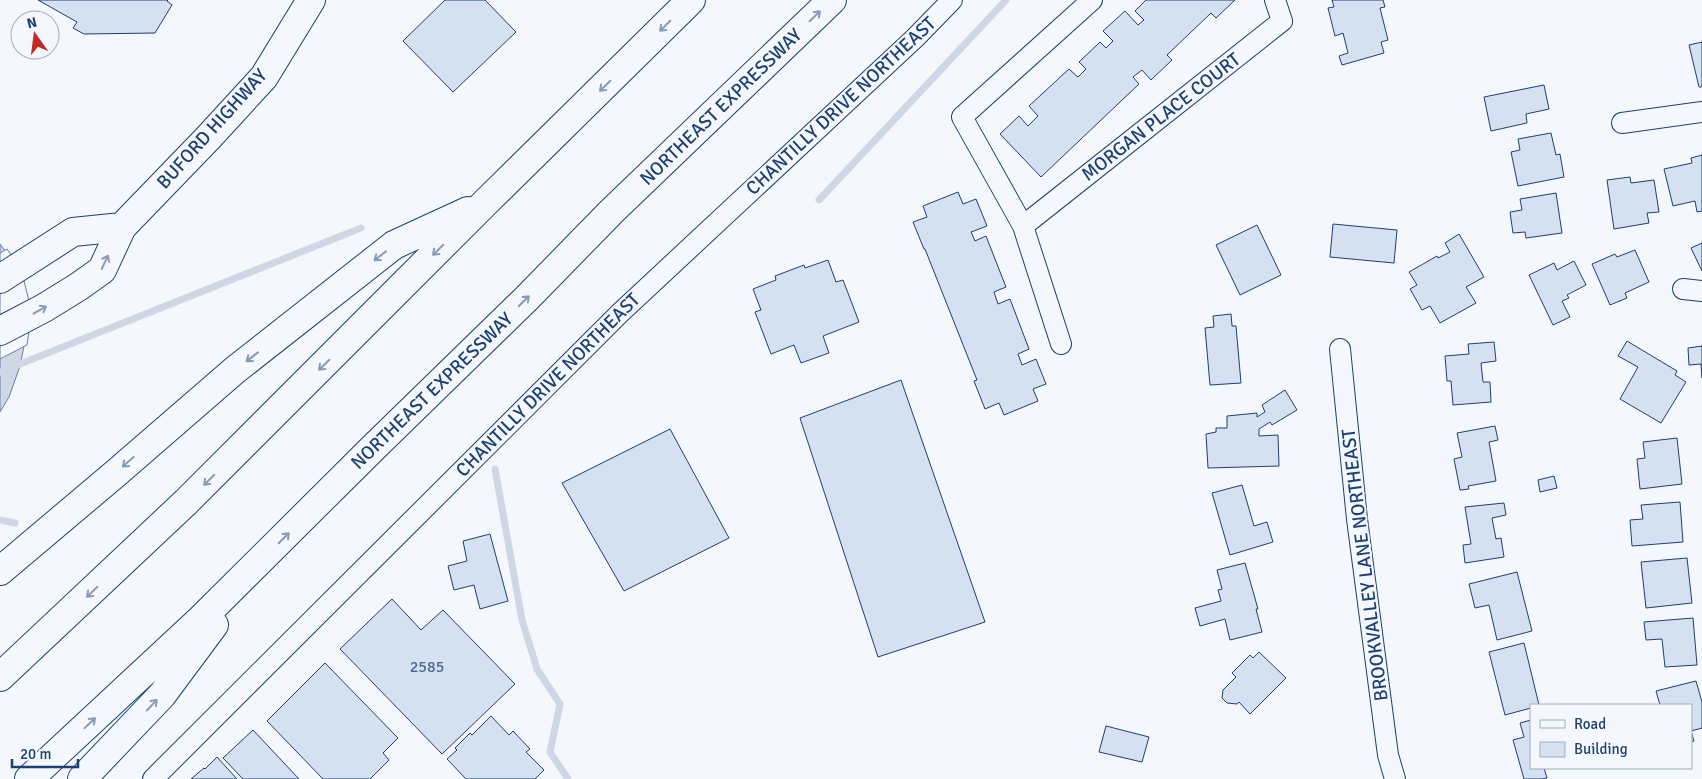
<svg xmlns="http://www.w3.org/2000/svg" width="1702" height="779" font-family="Signika,sans-serif">
	<style>
		.water { fill: #cfd7e4; stroke: #687fa3 }
		.pier { fill: #f4f7fb; stroke: #687fa3 }
		.lines { fill: none; stroke-linecap: round; stroke-linejoin: round }
		.stream { stroke: #cfd7e4; stroke-width: 7 }
		.building { fill: #d5e0f0; stroke: #1d3f73 }
		.minor-casing { stroke: #1d3f73; stroke-width: 22 }
		.primary-casing { stroke: #1d3f73; stroke-width: 30 }
		.motorway-casing { stroke: #1d3f73; stroke-width: 30 }
		.minor { stroke: #f4f7fb; stroke-width: 20 }
		.primary { stroke: #f4f7fb; stroke-width: 28 }
		.motorway { stroke: #f4f7fb; stroke-width: 28 }
		.oneway { stroke: #889bb7 }
		.labels { text-anchor: middle; dominant-baseline: central; stroke-width: 4; stroke-linejoin: round; paint-order: stroke }
		.number-label { font-size: 16px; fill: #4b6792 }
		.street-label { font-size: 19px; fill: #1d3f73; stroke: #f4f7fb }
	</style>
	<rect width="100%" height="100%" fill="#f4f7fb"/>
	<path class="water" d="M0 244 19 269 27 331 20 366 9 397 0 412Z"/>
	<path class="pier" d="M7 249 21 269 29 301V331L27 345 0 359V253Z"/>
	<g class="lines">
		<path class="stream" d="M819 200 1006 0
			M0 372 361 228
			M495 469 522 620 537 669 560 704 550 752 568 779
			M0 520 15 523"/>
	</g>
	<path class="building" d="M38 0H168L167 1 172 5 155 33 84 34 73 28 77 22Z
		M445 0H485L516 32 453 92 403 41Z
		M1146 0H1235L1216 18 1211 13 1167 55 1172 60 1151 80 1142 70 1133 77 1139 84 1041 177 1000 134 1019 116 1028 126 1038 116 1029 106 1069 69 1078 77 1086 69 1079 62 1100 42 1106 48 1113 41 1103 31 1125 11 1138 25 1144 20 1135 11Z
		M1332 0H1383L1385 7 1380 8 1388 40 1381 42 1384 53 1342 65 1339 56 1348 53 1343 33 1335 36 1328 8 1334 7Z
		M1702 42V87H1699L1689 45Z
		M1544 85 1549 109 1526 114 1527 123 1491 131 1484 97Z
		M1551 133 1556 155 1560 154 1564 177 1518 186 1511 152 1520 150 1518 139Z
		M1702 155V211L1697 212 1695 201 1673 206 1664 169 1692 163 1691 158Z
		M1630 177 1631 183 1654 180 1659 212 1647 213 1649 223 1614 229 1607 180Z
		M958 192 963 204 976 199 987 226 971 232 975 241 986 236 1006 287 994 292 998 304 1010 299 1029 349 1018 354 1022 365 1036 359 1046 384 1033 389 1038 401 1004 415 999 403 985 409 974 381 977 380 925 249H924L913 222 927 217 923 206Z
		M1556 193 1562 233 1526 238 1525 232 1513 233 1510 212 1522 210 1520 199Z
		M1333 224 1397 230 1394 263 1330 257Z
		M1257 225 1281 275 1240 295 1216 245Z
		M1459 234 1484 277 1466 287 1476 303 1440 323 1430 306 1422 310 1410 289 1417 285 1409 272 1437 256 1438 258 1450 252 1445 243Z
		M1702 243V271L1691 248Z
		M1635 250 1649 282 1625 293 1627 298 1610 305 1592 264 1615 254 1617 257Z
		M828 260 836 282 843 280 859 322 823 336 829 353 801 363 794 345 771 354 755 312 761 310 753 289 776 280 775 276 804 265 805 268Z
		M1574 261 1586 285 1567 295 1569 298 1562 301 1570 317 1553 325 1529 275 1554 263 1557 270Z
		M1231 314 1232 326H1236L1241 383 1210 385 1205 328 1214 327 1213 316Z
		M1627 341 1677 371 1675 375 1686 382 1661 423 1620 399 1638 367 1618 356Z
		M1494 342 1496 361 1481 363 1483 382H1490L1491 402 1453 405 1451 381H1447L1445 356 1469 354 1468 344Z
		M1702 346V378L1701 364 1689 365 1688 348Z
		M901 380 985 622 878 657 800 418Z
		M1285 390 1297 410 1272 425 1270 422 1259 429V436L1278 435 1279 466 1208 468 1206 434 1216 432V428H1227V416L1257 413V417L1265 412 1262 405Z
		M1495 426 1498 440 1489 442 1496 481 1468 486 1469 489 1460 490 1454 459 1462 457 1457 433Z
		M670 429 729 538 624 591 562 483Z
		M1677 438 1682 484 1640 489 1637 459 1645 458 1643 442Z
		M1554 476 1557 488 1540 492 1538 480Z
		M1242 485 1254 526 1267 522 1273 542 1230 555 1212 493Z
		M1680 502 1683 542 1632 546 1630 520 1643 519 1641 505Z
		M1504 503 1506 515 1492 518 1496 539 1501 538 1504 557 1465 563 1463 545 1471 544 1465 507Z
		M490 534 508 601 480 609 474 585 454 590 448 566 467 561 463 541Z
		M1687 558 1692 603 1646 608 1641 562Z
		M1245 563 1258 609H1256L1262 632 1230 640 1225 619 1200 626 1195 608 1221 601 1218 590 1222 589 1217 570Z
		M1517 572 1532 631 1497 640 1489 605 1475 608 1469 584Z
		M392 599 421 630 443 610 515 684 442 754 340 649Z
		M1693 618 1697 665 1665 667 1662 639 1646 640 1644 622Z
		M1524 643 1539 705H1531V708L1505 715 1489 652Z
		M1259 652 1286 678 1250 714 1239 702 1237 704 1227 703 1222 698 1223 690 1236 677 1232 673 1250 655 1253 658Z
		M325 663 398 738 383 753 389 760 370 779H323L267 721Z
		M1696 681 1702 702V728L1691 731 1694 741 1691 742V705H1660L1656 691Z
		M491 716 509 735 513 731 530 749 526 752 544 770 535 779H466L447 759 457 750 455 748 470 733 472 735Z
		M1531 720V768H1544L1547 778 1542 779H1524L1513 740 1524 737 1520 723Z
		M1106 726 1149 737 1142 762 1099 752Z
		M253 730 299 779H243L223 758Z
		M217 757 237 779H191L204 768 205 769Z"/>
	<g class="lines">
		<defs>
			<path id="minor" d="M1622 123 1702 112
				M1023 226 1282 21 1275 0
				M1683 289 1702 291
				M1061 344 1023 226 962 117 1092 0
				M1340 349 1357 519 1388 755 1395 779
				M153 779 620 313 915 38 952 0"/>
			<path id="primary" d="M0 279 73 232 122 227
				M0 331 44 308 78 287 102 270 122 227 208 138 264 77 311 0"/>
			<path id="motorway" d="M0 571 115 474 235 370 394 245 468 211
				M0 677 186 502 485 203 691 0
				M29 779 201 619 373 448 527 298 612 211 832 0
				M82 779 162 695 214 625"/>
		</defs>
		<use href="#minor" class="minor-casing"/>
		<use href="#primary" class="primary-casing"/>
		<use href="#motorway" class="motorway-casing"/>
		<use href="#minor" class="minor"/>
		<use href="#primary" class="primary"/>
		<use href="#motorway" class="motorway"/>
	</g>
	<defs><path id="oneway-shaft" d="M-6 0H5M1.5-3L5.5 0L1.5 3" fill="none" stroke-width="1.6" stroke-linecap="round" stroke-linejoin="round" transform="scale(1.25)"/></defs>
	<g class="oneway">
		<use href="#oneway-shaft" transform="translate(815 16) rotate(-44)"/>
		<use href="#oneway-shaft" transform="translate(665 26) rotate(135)"/>
		<use href="#oneway-shaft" transform="translate(605 86) rotate(136)"/>
		<use href="#oneway-shaft" transform="translate(438 250) rotate(135)"/>
		<use href="#oneway-shaft" transform="translate(380 256) rotate(142)"/>
		<use href="#oneway-shaft" transform="translate(105 262) rotate(-65)"/>
		<use href="#oneway-shaft" transform="translate(524 301) rotate(-45)"/>
		<use href="#oneway-shaft" transform="translate(40 310) rotate(-29)"/>
		<use href="#oneway-shaft" transform="translate(252 357) rotate(142)"/>
		<use href="#oneway-shaft" transform="translate(324 365) rotate(135)"/>
		<use href="#oneway-shaft" transform="translate(128 462) rotate(139)"/>
		<use href="#oneway-shaft" transform="translate(209 480) rotate(135)"/>
		<use href="#oneway-shaft" transform="translate(284 538) rotate(-45)"/>
		<use href="#oneway-shaft" transform="translate(92 592) rotate(136)"/>
		<use href="#oneway-shaft" transform="translate(152 705) rotate(-47)"/>
		<use href="#oneway-shaft" transform="translate(90 723) rotate(-43)"/>
	</g>
	<g class="labels">
		<g class="number-label">
			<text x="427" y="667">2585</text>
		</g>
		<g class="street-label">
			<text transform="translate(841 106) rotate(-43)">CHANTILLY DRIVE NORTHEAST</text>
			<text transform="translate(721 107) rotate(-44)">NORTHEAST EXPRESSWAY</text>
			<text transform="translate(1161 117) rotate(-38)">MORGAN PLACE COURT</text>
			<text transform="translate(212 129) rotate(-48)">BUFORD HIGHWAY</text>
			<text transform="translate(548 385) rotate(-45)">CHANTILLY DRIVE NORTHEAST</text>
			<text transform="translate(432 391) rotate(-44)">NORTHEAST EXPRESSWAY</text>
			<text transform="translate(1365 565) rotate(-97)">BROOKVALLEY LANE NORTHEAST</text>
		</g>
	</g>
	<rect x="1530" y="704" width="162" height="65" fill="#f4f7fb" stroke="#9eadc5"/>
	<rect x="1540" y="720" width="25" height="8" fill="#f4f7fb" stroke="#9eadc5"/>
	<text x="1574" y="729" font-size="15" fill="#1d3f73">Road</text>
	<rect x="1540" y="742" width="25" height="15" fill="#d5e0f0" stroke="#9eadc5"/>
	<text x="1574" y="754" font-size="15" fill="#1d3f73">Building</text>
	<g transform="translate(35 35) rotate(346)"><circle r="24" fill="#f4f7fb" stroke="#9eadc5"/>
	<path d="M0-4L9 19L0 12L-9 19Z" fill="#c62828"/>
	<text y="-8" font-size="14" font-weight="bold" text-anchor="middle" fill="#1d3f73">N</text>
	</g>
	<path d="M12 759v8h66v-8" fill="none" stroke="#1d3f73" stroke-width="2.5"/>
	<text x="20" y="759" font-size="15" fill="#1d3f73" stroke="#f4f7fb" stroke-width="4" paint-order="stroke">20 m</text>
</svg>
